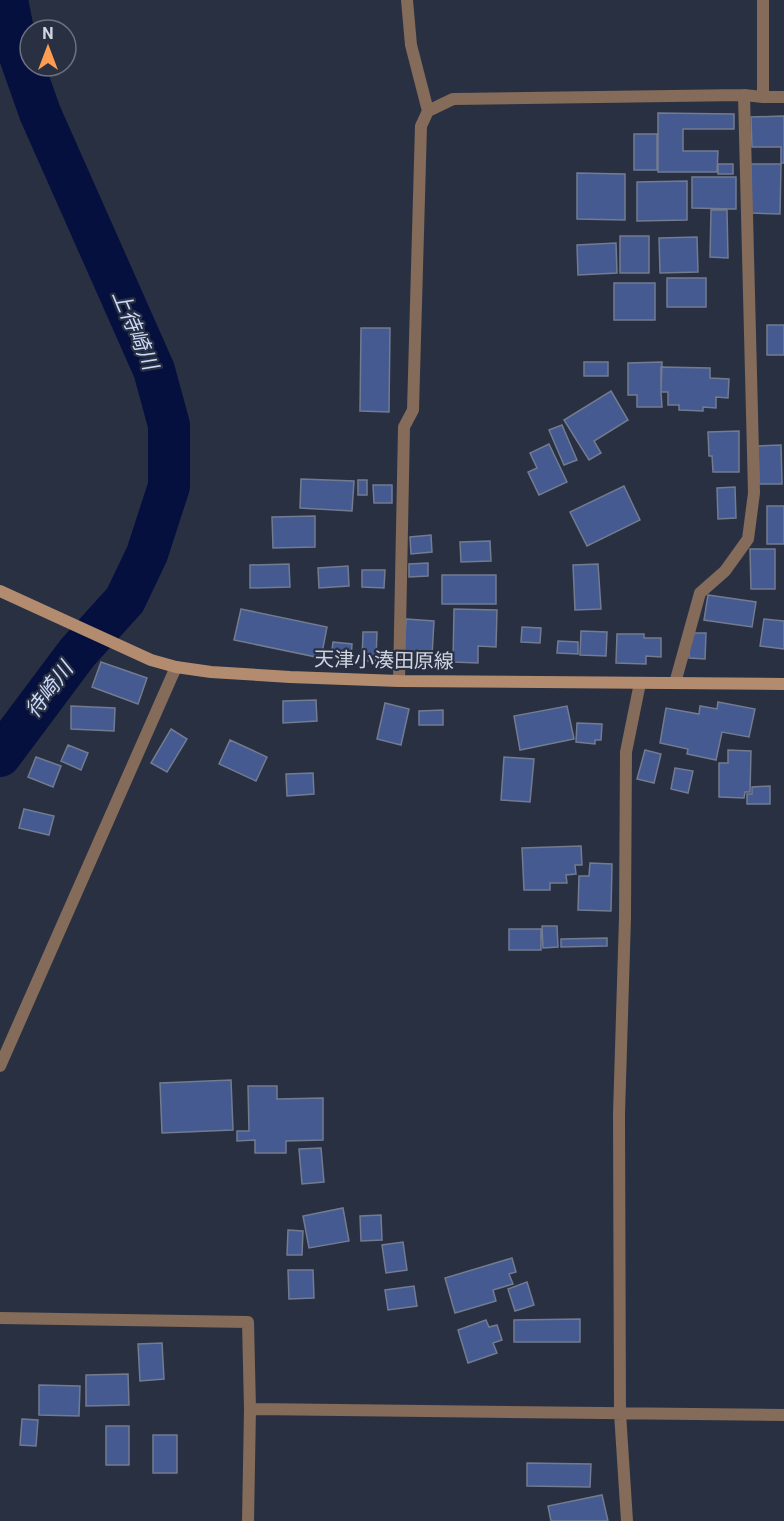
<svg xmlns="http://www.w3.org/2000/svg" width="784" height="1521" font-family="Roboto,'Noto Sans JP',sans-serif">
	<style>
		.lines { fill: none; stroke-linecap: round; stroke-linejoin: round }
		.river { stroke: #05103f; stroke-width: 42 }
		.building { fill: #445a90; stroke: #727b90; stroke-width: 1.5 }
		.minor { stroke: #846b5a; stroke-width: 12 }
		.secondary { stroke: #b38c70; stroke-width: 12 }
		.labels { text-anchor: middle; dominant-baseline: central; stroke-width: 4.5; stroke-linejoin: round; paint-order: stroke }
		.street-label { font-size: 20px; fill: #cfd5e0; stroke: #293042 }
		.water-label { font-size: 21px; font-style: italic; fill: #cbdafb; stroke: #293042 }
	</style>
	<rect width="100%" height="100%" fill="#293042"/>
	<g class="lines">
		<path class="river" d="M0 756 77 653 125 600 147 554 169 486V425L154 370 40 113 16 45 7 0"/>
	</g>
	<path class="building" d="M658 113 734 114V129H683V151H718L717 172H658Z
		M784 116V163H781V147H752L751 117Z
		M634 134H657V170H634Z
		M718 164H733V174H718Z
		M751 164H781L780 214 751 213Z
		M577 173 625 174V220L577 219Z
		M692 177H736V209L692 208Z
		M687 181V220L637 221V182Z
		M711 210H727L728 258 710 257Z
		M620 236H649V273H620Z
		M697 237 698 272 660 273 659 238Z
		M616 243 617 273 578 275 577 245Z
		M667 278H706V307H667Z
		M614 283H655V320H614Z
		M767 325H784V355H767Z
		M361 328H390L389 412 360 411Z
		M584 362H608V376H584Z
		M662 362 661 392 662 407H637V395H628V363Z
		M661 367 710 368V378L729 379 728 398 716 397V408L703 407V411L679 410V405H668V392H661Z
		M611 391 628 420 594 441 601 453 589 460 564 420Z
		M562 425 577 460 564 465 549 430Z
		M739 431V472H713L712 456H709L708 432Z
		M549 444 567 482 539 495 528 472 537 468 530 453Z
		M781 445 782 484H759L758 446Z
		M301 479 354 481 352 511 300 508Z
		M358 480H367V495H358Z
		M373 485H392V503H374Z
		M624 486 640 520 587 546 570 512Z
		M735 487 736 518 718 519 717 488Z
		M767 506H784V544H767Z
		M315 516V547L273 548 272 517Z
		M431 535 432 552 411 554 410 537Z
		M490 541 491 561 461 562 460 542Z
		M750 549H775V589H751Z
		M428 563V576L409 577V564Z
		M289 564 290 587 250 588V565Z
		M598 564 601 609 575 610 573 565Z
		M348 566 349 586 319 588 318 568Z
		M362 570H385L384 588 362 587Z
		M442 575H496V604H442Z
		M708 595 756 602 752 627 704 620Z
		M241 609 327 627 321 658 234 640Z
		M454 609 497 610 496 647 478 646V663L453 662Z
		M406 619 434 621 432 656 404 654Z
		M764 619 784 621V649L760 646Z
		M522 627 541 628 540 643 521 642Z
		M581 631 607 632 606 656 580 655Z
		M363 632H377L376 661H362Z
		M690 633H706L705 659 689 658Z
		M617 634H644V638H661V657L646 656V664L616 663Z
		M558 641 578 642V654L557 653Z
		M333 642 352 644 351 659 331 658Z
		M101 662 147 678 138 704 92 687Z
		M316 700 317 721 283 723V701Z
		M718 702 755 709 749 737 722 732 716 760 687 754 688 749 660 743 666 708 699 714 700 706 717 709Z
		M385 703 409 709 401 745 377 739Z
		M71 706 115 708 114 731 71 729Z
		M567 706 574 739 520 750 514 716Z
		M443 710V725H419V711Z
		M577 723 602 724 601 740H595V744L576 742Z
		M171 729 187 739 167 772 151 763Z
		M230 740 267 757 256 781 219 764Z
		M68 745 88 753 81 770 61 761Z
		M645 750 661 754 654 783 637 779Z
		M728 750 751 751 750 792H745L744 798 719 797V763H728Z
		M36 757 61 766 53 787 28 777Z
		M504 757 534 759 530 802 501 800Z
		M675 768 693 771 688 793 671 789Z
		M313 773 314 794 287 796 286 774Z
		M770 786V804H747V794H752V787Z
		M24 809 54 816 49 835 19 828Z
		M581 846 582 865H575L576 874 566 875 567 883H550V890H524L522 848Z
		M590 863 612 864 611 911 578 910 579 876H589Z
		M542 926H557L558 947 543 948Z
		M509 929H541V950H509Z
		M607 938V946L561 947V939Z
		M231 1080 233 1130 162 1133 160 1083Z
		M248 1086H277V1099L323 1098V1140L286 1141V1153H255V1140L237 1141V1131H249Z
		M321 1148 324 1182 302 1184 299 1149Z
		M343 1208 349 1241 309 1248 303 1216Z
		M381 1215 382 1240 361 1241 360 1216Z
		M288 1230 303 1231 302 1255H287Z
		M403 1242 407 1270 386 1273 382 1245Z
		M512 1258 516 1272 509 1274 513 1284 493 1290 496 1301 455 1313 445 1278Z
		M288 1270H313L314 1298 289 1299Z
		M527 1282 534 1305 515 1311 508 1289Z
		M414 1286 417 1306 388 1310 385 1290Z
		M580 1319V1342H514V1320Z
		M486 1320 489 1327 497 1325 502 1340 493 1343 497 1353 468 1363 458 1330Z
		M162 1343 164 1379 140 1381 138 1344Z
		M128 1374 129 1405 86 1406V1375Z
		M39 1385 80 1386 79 1416 39 1415Z
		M22 1419 38 1420 36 1446 20 1445Z
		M106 1426H129V1465H106Z
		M153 1435H177V1473H153Z
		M527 1463 591 1464 590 1487 527 1486Z
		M602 1495 608 1521H551L548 1506Z"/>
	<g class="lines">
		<path class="minor" d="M763 97V0
			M428 111 453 99 744 95 763 97H784
			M399 681 404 427 413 410 421 126 428 111 411 45 407 0
			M675 683 700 593 725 571 748 539 754 493 744 95
			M0 1066 176 667
			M0 1318 248 1322 250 1409 248 1521
			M250 1409 784 1415
			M627 1521 620 1413 619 1114 625 917 626 752 640 683"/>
		<path class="secondary" d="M0 591 151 660 176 667 211 672 290 677 399 681 784 684"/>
	</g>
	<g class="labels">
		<g class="street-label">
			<text transform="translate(384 660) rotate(1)">天津小湊田原線</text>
		</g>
		<g class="water-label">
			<text transform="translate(135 330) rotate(67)">上待崎川</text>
			<text transform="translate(49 690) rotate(-53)">待崎川</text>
		</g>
	</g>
	<g transform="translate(48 48)"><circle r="28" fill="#293042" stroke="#6b7281" stroke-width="1.5"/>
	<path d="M0-4.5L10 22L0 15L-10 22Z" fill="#fc9d53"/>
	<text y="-9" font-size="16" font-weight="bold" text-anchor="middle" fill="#cfd5e0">N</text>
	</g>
</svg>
